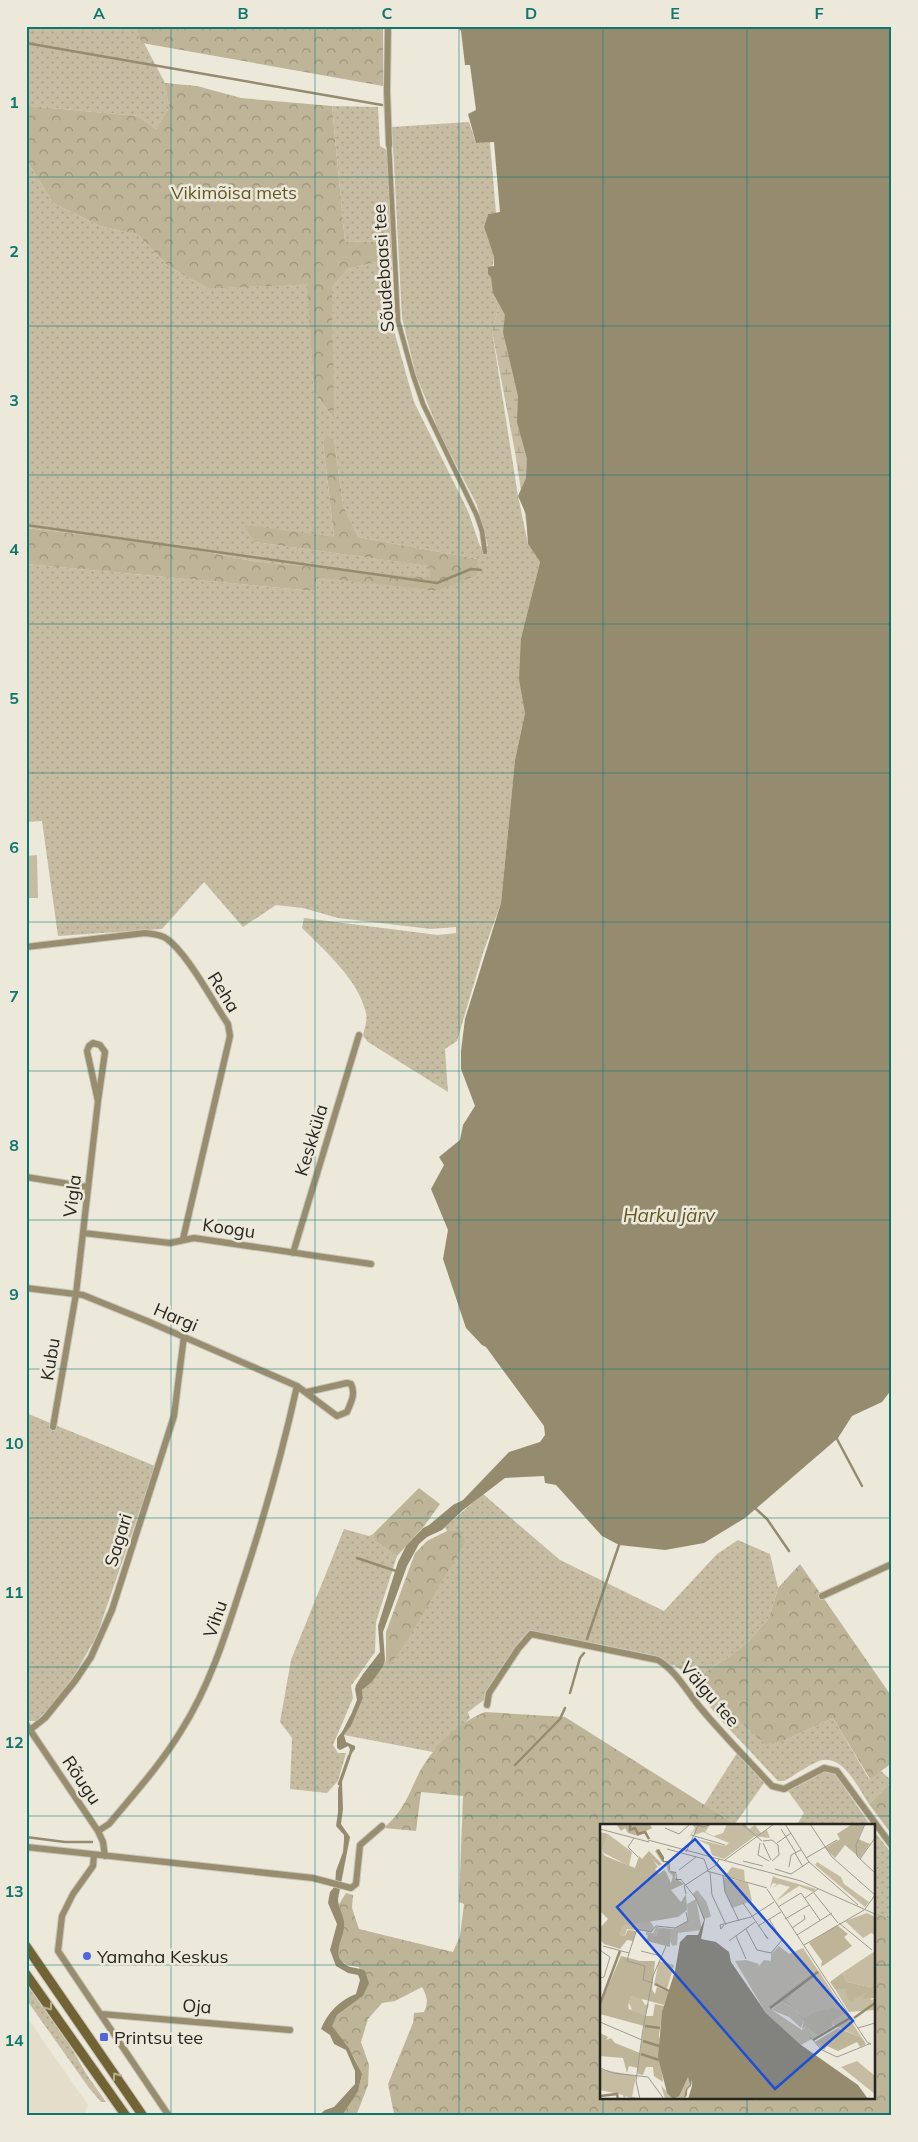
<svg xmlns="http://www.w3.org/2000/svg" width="918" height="2142" font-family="Mulish,sans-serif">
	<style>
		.built { fill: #e4ddc9 }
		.grass { fill: url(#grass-dots) }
		.forest { fill: url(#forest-crowns) }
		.wetland { fill: url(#wetland-marsh) }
		.pitch { fill: #c5bca2 }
		.water { fill: #958c70 }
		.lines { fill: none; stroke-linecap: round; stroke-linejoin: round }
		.stream { stroke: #958c70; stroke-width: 2.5 }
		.pedestrian-casing { stroke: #c8c5b9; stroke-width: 6 }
		.minor-casing { stroke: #c8c5b9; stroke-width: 8 }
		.secondary-casing { stroke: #c8c5b9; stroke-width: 11 }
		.pedestrian { stroke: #988e6f; stroke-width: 4.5 }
		.minor { stroke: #988e6f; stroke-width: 6 }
		.secondary { stroke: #716333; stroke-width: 9 }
		.oneway { stroke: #b5ac8f }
		.grid { fill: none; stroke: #0f766e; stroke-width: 1; stroke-opacity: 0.55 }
		.poi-dot { fill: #5365db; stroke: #ece8da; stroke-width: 2 }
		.labels { text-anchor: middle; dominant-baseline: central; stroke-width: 5; stroke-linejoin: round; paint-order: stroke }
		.park-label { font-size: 18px; fill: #655625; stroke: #ece8da }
		.street-label { font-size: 18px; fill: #262520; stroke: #ece8da }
		.poi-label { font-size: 18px; fill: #262520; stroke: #ece8da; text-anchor: start }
		.water-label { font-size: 19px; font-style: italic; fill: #635422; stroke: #ece8da }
		.inset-river { fill: none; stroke: #958c70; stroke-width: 2.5 }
		.inset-road { fill: none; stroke: #9d9a90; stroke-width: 1 }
		.view { fill: #1d4ed8; fill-opacity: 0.15; stroke: #1d4ed8; stroke-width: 2.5 }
		.inset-edge { fill: none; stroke: #262520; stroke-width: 2.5 }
		.neatline { fill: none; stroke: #0f766e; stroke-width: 2 }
		.grid-label { font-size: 16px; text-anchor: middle; font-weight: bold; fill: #0f766e }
	</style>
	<defs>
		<pattern id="grass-dots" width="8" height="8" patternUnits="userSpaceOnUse" patternTransform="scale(1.25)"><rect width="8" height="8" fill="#c5bca2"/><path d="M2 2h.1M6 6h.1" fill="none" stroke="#a9a18b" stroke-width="1.8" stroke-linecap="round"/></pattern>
		<pattern id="forest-crowns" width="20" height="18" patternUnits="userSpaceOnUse" patternTransform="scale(1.25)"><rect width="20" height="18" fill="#beb598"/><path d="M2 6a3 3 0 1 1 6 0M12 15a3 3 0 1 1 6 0" fill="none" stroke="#9a937c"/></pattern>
		<pattern id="wetland-marsh" width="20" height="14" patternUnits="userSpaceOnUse" patternTransform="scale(1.25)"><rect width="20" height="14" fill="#c5bca2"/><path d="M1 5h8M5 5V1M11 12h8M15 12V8" fill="none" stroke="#a9a18b"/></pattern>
	</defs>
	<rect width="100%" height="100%" fill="#ece8da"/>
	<path class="built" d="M26 2016 88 2105 84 2116H26Z"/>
	<path class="grass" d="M26 26H135L165 83 169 108 156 129 138 116 29 106 26 109Z
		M332 106 378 107 380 146 387 150 393 241 345 242Z
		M469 122 476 143 490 142 496 213 488 214 484 227 494 257 491 277 498 309 492 331 518 496 528 544 540 562 521 638 525 713 515 760 501 903 483 953 457 1041 445 1049 448 1092 368 1042 363 1036C364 1029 368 1019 366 1013 358 979 325 951 302 928L304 918 438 935 456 933V927L431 929 338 918 303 908 276 905 243 927 204 882 162 929 58 936 42 821 26 822V564L314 591 317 576 436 591 478 559 358 537 343 505 334 439 323 442 334 537 254 542 430 566V579L252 561 172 545 26 528V159L53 203 100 226 138 235 168 266 209 289 308 283 314 392 333 418 332 287 348 269 392 258 391 320 414 402 468 511 480 546H488L477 505 440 434 416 375 402 318 392 127Z
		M26 1413 155 1466 97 1635 74 1676 52 1706 36 1721H28L26 1718Z
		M483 1494 560 1560 664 1611 717 1554 738 1540 770 1554 778 1588 769 1618 749 1641 729 1657 694 1679 783 1741 833 1718 869 1779 881 1771 892 1781 869 1804C858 1788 843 1753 819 1761 807 1766 795 1775 784 1781H778L719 1718 699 1693 688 1675 674 1665 670 1666 664 1660 649 1654 530 1631 521 1639 485 1692 484 1700 468 1712 470 1718 433 1752 344 1735 351 1726 363 1698 362 1690 372 1682 385 1660 386 1663 460 1531H447L445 1527Z
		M344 1529 369 1536 373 1534 375 1541 397 1556 376 1622 375 1652 351 1686 353 1698 333 1745 338 1753H346L338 1781 327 1793 290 1789 292 1738 280 1722 291 1660Z
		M737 1753 764 1783 735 1824 704 1805Z
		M825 1772H832L837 1777 871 1826H796L804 1813 788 1791 818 1774Z
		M874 1831 892 1854V1921L874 1911Z
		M26 1984 69 2044 87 2075 106 2102H101L89 2088 26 1999Z"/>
	<path class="forest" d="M135 26H383V86L142 43Z
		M165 83 197 86 241 98 332 106 345 242 393 241 392 258 348 269 332 287 334 419 314 392 307 284 209 289 168 266 138 235 100 226 53 203 26 159V109L29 106 138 116 156 129 169 108Z
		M327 437 334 439 343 505 358 537 478 559 477 575 436 591 317 577 314 591 26 564V528L172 545 252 561 430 578 429 566 254 542 244 525 334 537 323 442Z
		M419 1488 440 1504 425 1525 397 1556 375 1541 373 1534Z
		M447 1531H460L465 1542 408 1639 390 1665 386 1663V1632L415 1553 427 1541Z
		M800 1564 892 1697V1763L870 1779 833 1718 783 1741 765 1744 694 1679 729 1657 749 1641 769 1618 778 1588Z
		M485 1712 565 1717 738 1826H602V2098H874V1911L892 1921V2116L394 2114 388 2084 413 2023 414 2013 424 2012C429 2001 427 1997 422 1987L395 2001 382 2003 368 2019 361 2042 369 2065 368 2085 356 2116H331L333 2114H338C364 2085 369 2079 346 2044 341 2038 335 2034 331 2026L337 2015 363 1996 359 1967 347 1965 341 1961 337 1951 338 1906 346 1893 353 1895 352 1908 359 1929 453 1952 460 1936 464 1904 459 1902 463 1796 421 1792 416 1831 384 1828C403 1810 406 1801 417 1777 430 1750 457 1723 485 1712Z
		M892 1781V1835L869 1804Z"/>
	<path class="wetland" d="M489 274 528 283 545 562 529 541 515 452 492 331 498 309Z"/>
	<path class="pitch" d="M37 855 38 898H26V856Z"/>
	<path class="water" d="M456 26H892V1389L882 1402 852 1416 838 1438 745 1518 704 1543 665 1550 619 1545 602 1536 556 1485 545 1483 544 1476 505 1478 463 1510 442 1530 427 1537 419 1544 407 1566 383 1632 385 1660 383 1666 372 1682 362 1690 363 1698 351 1726 344 1735 346 1742 355 1746V1749L352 1753 342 1782 343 1809 341 1824 350 1837 338 1899C338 1907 343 1914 344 1922 346 1938 329 1953 346 1965 352 1969 359 1967 365 1971L369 1983 363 1996 337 2015 332 2026 349 2048 362 2074 358 2091 343 2114 318 2116 325 2110 334 2107 355 2084V2071L346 2050 334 2044 330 2035 321 2029C327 2013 340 2000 356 1994L360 1980 358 1975 348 1973 336 1966 330 1950 337 1924 328 1903 330 1892 335 1886 336 1871 343 1852 344 1840V1835L336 1826 338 1812V1789L346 1766 350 1749 348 1746 340 1750 337 1748V1738L346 1727 357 1700 355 1689 356 1685 363 1674 380 1652 378 1626 398 1562 406 1546 423 1528 429 1525 453 1505 463 1500 509 1452 540 1442 545 1435 544 1426 486 1347 482 1345 466 1328 443 1259 448 1230 431 1189 444 1165 439 1157 460 1140 463 1125 475 1106 461 1069V1051L465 1019 501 903 515 760 525 713 519 679 521 638 540 562 528 544 526 514 518 496 526 478 527 459 517 422 518 396 503 332 505 315 493 293 491 277 488 274V267L494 266V257L484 227 488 214 500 212 494 142 476 143 468 114 476 110 470 65H465L461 31Z"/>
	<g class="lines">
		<path class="stream" d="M26 43 382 105
			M26 525 437 583 471 569 481 570
			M837 1439 862 1486
			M756 1509 767 1519 789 1551
			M357 1558 396 1571
			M587 1639 619 1545
			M570 1693 580 1658 584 1653
			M342 1735 351 1717
			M515 1765 560 1719 565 1708
			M339 1784 349 1756
			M26 1837 65 1842H92"/>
		<defs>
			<path id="pedestrian" d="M389 145 398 321 413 375 423 404 477 516 482 531 485 552"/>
			<path id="minor" d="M388 26 387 91 389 145
				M26 947 145 933C152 934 161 934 167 939 187 953 213 1002 228 1024L230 1036 183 1239
				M26 1177 88 1187
				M83 1233 170 1243 194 1238 371 1264
				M293 1253 359 1035
				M26 1288 83 1295 147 1321 297 1386 337 1416 347 1412C351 1402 356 1394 351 1384L347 1383 307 1392
				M53 1427 76 1294 98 1101 87 1051 89 1046 93 1043 100 1045 105 1052 98 1101
				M822 1596 892 1564
				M487 1705 489 1693 518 1649 531 1634 658 1660C676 1671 686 1690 699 1706 722 1734 748 1760 772 1786L784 1789 824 1768 837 1771 892 1846
				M26 1724 98 1831 103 1842 105 1856
				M30 1730 45 1718 75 1681 91 1657 112 1610 174 1416 184 1336
				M98 1831 109 1824C134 1794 161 1764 181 1731 209 1687 225 1637 241 1587 263 1521 282 1454 297 1386
				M26 1847 313 1878 351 1888 356 1884 360 1845 382 1826
				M94 1855 93 1866 73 1894 62 1916 58 1951 169 2116
				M101 2014 290 2030"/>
			<path id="secondary" d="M26 1946 143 2116
				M26 1974 126 2116"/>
		</defs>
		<use href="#pedestrian" class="pedestrian-casing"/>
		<use href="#minor" class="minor-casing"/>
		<use href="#secondary" class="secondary-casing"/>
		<use href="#pedestrian" class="pedestrian"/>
		<use href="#minor" class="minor"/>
		<use href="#secondary" class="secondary"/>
	</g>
	<defs><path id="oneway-chevron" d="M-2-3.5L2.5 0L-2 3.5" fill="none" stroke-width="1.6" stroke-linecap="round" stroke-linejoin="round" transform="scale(1.25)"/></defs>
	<g class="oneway">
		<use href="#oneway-chevron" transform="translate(49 2007) rotate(55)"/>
		<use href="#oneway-chevron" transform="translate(116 2076) rotate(-125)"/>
	</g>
	<path class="grid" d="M171 26V2116M315 26V2116M459 26V2116M603 26V1826M747 26V1826M26 177H892M26 326H892M26 475H892M26 624H892M26 773H892M26 922H892M26 1071H892M26 1220H892M26 1369H892M26 1518H892M26 1667H892M26 1816H892M26 1965H602M874 1965H892M603 2098V2116M747 2098V2116"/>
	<g class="poi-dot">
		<circle cx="87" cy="1956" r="5"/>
		<rect x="99" y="2032" width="10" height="10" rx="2.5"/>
	</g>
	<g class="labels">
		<g class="park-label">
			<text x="234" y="192">Vikimõisa mets</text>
		</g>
		<g class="street-label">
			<text transform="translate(383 268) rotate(-94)">Sõudebaasi tee</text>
			<text transform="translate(224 992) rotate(58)">Reha</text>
			<text transform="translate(311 1140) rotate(-73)">Keskküla</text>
			<text transform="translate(72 1196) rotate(-83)">Vigla</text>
			<text transform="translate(229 1228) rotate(8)">Koogu</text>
			<text transform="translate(176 1317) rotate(23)">Hargi</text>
			<text transform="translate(50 1359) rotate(-81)">Kubu</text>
			<text transform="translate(118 1540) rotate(-73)">Sagari</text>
			<text transform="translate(215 1619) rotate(-71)">Vihu</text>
			<text transform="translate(710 1694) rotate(49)">Välgu tee</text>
			<text transform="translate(82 1780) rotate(56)">Rõugu</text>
			<text transform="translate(197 2006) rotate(4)">Oja</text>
		</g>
		<g class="poi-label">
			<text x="97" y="1956">Yamaha Keskus</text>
			<text x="114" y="2037">Printsu tee</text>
		</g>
		<g class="water-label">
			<text x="669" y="1215">Harku järv</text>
		</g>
	</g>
	<g transform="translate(600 1824)">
		<rect width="275" height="275" fill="#ece8da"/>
		<path d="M92 0 110 1 105 8 114 12 123 9 127 0H146L149 5 155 1 161 9 167 6 170 14 155 12 124 35 112 31 109 21 96 15 125 22 129 19 103 8 94 11 95 6 88 15 95 4ZM8 10 32 28 29 42 2 28ZM217 38 241 53 244 60 269 78 265 83 215 41ZM132 43 144 46 145 57 125 52ZM173 52 177 54 216 65 213 68 199 62 176 77 190 63 179 60 172 64 177 60 173 59 170 64ZM124 53 148 59 152 77 132 84 124 65ZM97 66 106 77 111 92 108 94H105L93 70ZM96 75 102 106 78 109 77 121 73 122 69 116 70 106 58 107 56 112 46 111V108L53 109 56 103 73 105 88 97 87 80ZM267 89 275 93V111L271 109 263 114 245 97ZM50 97 54 103 52 108 27 105 25 112 20 111 22 102ZM179 122 189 130 203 124 217 145 183 170 173 179 172 185 183 178 192 184 185 176 174 179 220 149 262 214 231 200 228 185 206 196 195 186 204 197 201 204 189 193 172 186 202 206 206 202 217 212 201 221 166 189 135 137 146 136 159 140 158 143 164 136 171 137V130ZM275 127V161L270 163 247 158 242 149ZM59 137 74 141 67 165 54 161ZM235 165H245L256 173 265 169 272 176 275 174V186L249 188ZM31 172 41 174 45 181 49 180 45 193 26 185 28 180 29 185 32 186 29 179ZM257 237 275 252V270L241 243ZM0 245 36 252 32 273H37L31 275 26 272 24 275 23 271 0 266ZM88 253 90 261 84 275H65L61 261 73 275Z" fill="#c5bca2"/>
		<path d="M16 0H50L52 4 46 7 50 15 44 9 38 12 28 9 25 4 21 7ZM252 0 264 1 258 15 270 20 260 34 245 21 235 34 225 24 240 15 237 10ZM0 8 8 10 2 28 5 32 35 44 39 32 42 35 49 27 62 40 59 42 52 35 58 43 55 45 59 50 64 46 66 48 71 59 73 52 68 47 67 42 68 39 62 38 55 27 57 26 63 38H70L69 47 76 49 75 54 84 60 71 66 81 78 86 70 87 86 78 93 22 102 20 111 25 112 28 106 36 107 33 117 27 116 20 125 4 120 0 115V104L8 95 0 87ZM237 101 248 110 244 113 252 122 221 143 222 137 209 119ZM59 105H70V123L47 117 48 110 56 112ZM21 132 40 137H55L52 166 55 170 57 163 69 168 64 181 31 172 27 185 46 192H53L55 180 64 182 59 210 63 258 54 252 53 243H46L43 251 38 250V244L29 242 27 249 23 234 0 232V209L8 213 6 216 11 214 15 219 40 229 44 202 0 190V181ZM217 145 220 149 174 179 192 170 186 176 193 184 183 178 171 185 173 179 183 170ZM242 149 247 158 270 163 275 161V174L263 175 265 169 252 177 248 176 245 165H235L230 158ZM234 184 243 187V190L231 198 233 202 217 212 206 202 202 205 204 197 194 186 206 195 214 188ZM238 204 262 214 266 220 260 223 257 218 238 227 227 222 224 226 215 218Z" fill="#beb598"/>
		<path d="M59 25 64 33V37H70V47L76 48 77 55H81L96 74 105 95 101 115 116 118 129 128 131 138 166 189 201 221 258 261 268 275H88L92 262V255L91 262 87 265V271L84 275 86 265 90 261 88 253 79 272 73 275 67 269 58 233 62 188 75 147 80 118 87 111H98L104 96 96 75 81 56H76V49L71 48 69 46 70 38H63L56 26Z" fill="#958c70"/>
		<path class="inset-river" d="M30 0V6L35 4 38 10 45 8 49 15M55 160 69 167M0 180 20 127M170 184 218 148M254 194 275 179M45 202 60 204M213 216 250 194M43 217 59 222M41 230 59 236M0 272 17 270 18 275"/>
		<path class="inset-road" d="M95 0 103 3 112 0M142 0 162 17M185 0 209 38 258 81M210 0 232 33 275 71M265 0 256 21 257 32 275 49M65 4 79 10 90 0M0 5 49 18M181 5 196 29M91 11 125 21M34 14 28 23 38 33M48 16 201 57 275 90M163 17 172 16 178 21 179 31 172 37M160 19 158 31 169 37M163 19 171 36M177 19 191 9M67 25 104 35 108 46M86 28 98 2M195 29 203 43M206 34 237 16M260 35 275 14M125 36 174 0M143 37 163 42M189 43 191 31 201 26M175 45 191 50 209 38M79 46 96 33M107 47 167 64M110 48 112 71 126 101M123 52 125 68 139 97M167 65 267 218 271 220H268M214 69 238 99M86 70 84 62 116 41 119 35M205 74 218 65M143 79 168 115 164 110M178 83 201 69 220 96M265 85 275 71M185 95 209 81M239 99 272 126M124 101 121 105 120 101 151 93 174 78M158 102 181 88M192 104 205 95 204 91M146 105 157 126 171 129 182 116 169 95M197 111 232 89M136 112 146 135M129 117 155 98M204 121 264 86M3 122 29 129 37 105 51 108 56 102 75 104 88 97 86 88M41 127 61 132M29 129 27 137 45 142 43 156 53 159M0 154 4 153 10 133 1 127M0 198 42 216M258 204 275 199M210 213 222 226 237 233 269 220M0 244 13 249 48 253 64 275M40 275 36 257 43 205 53 152 66 122"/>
		<path class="view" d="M95 15 253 197 175 265 17 83Z"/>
		<rect width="275" height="275" class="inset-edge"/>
	</g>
	<rect width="918" height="2142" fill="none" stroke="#ece8da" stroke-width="55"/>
	<rect x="28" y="28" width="862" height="2086" class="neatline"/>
	<g class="grid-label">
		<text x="99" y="19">A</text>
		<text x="243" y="19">B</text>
		<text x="387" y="19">C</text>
		<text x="531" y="19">D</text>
		<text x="675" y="19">E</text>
		<text x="819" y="19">F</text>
		<text x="14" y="108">1</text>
		<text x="14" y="257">2</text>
		<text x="14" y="406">3</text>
		<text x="14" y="555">4</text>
		<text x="14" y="704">5</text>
		<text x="14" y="853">6</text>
		<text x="14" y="1002">7</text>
		<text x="14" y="1151">8</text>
		<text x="14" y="1300">9</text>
		<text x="14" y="1449">10</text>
		<text x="14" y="1598">11</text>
		<text x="14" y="1748">12</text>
		<text x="14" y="1897">13</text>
		<text x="14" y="2046">14</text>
	</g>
</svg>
